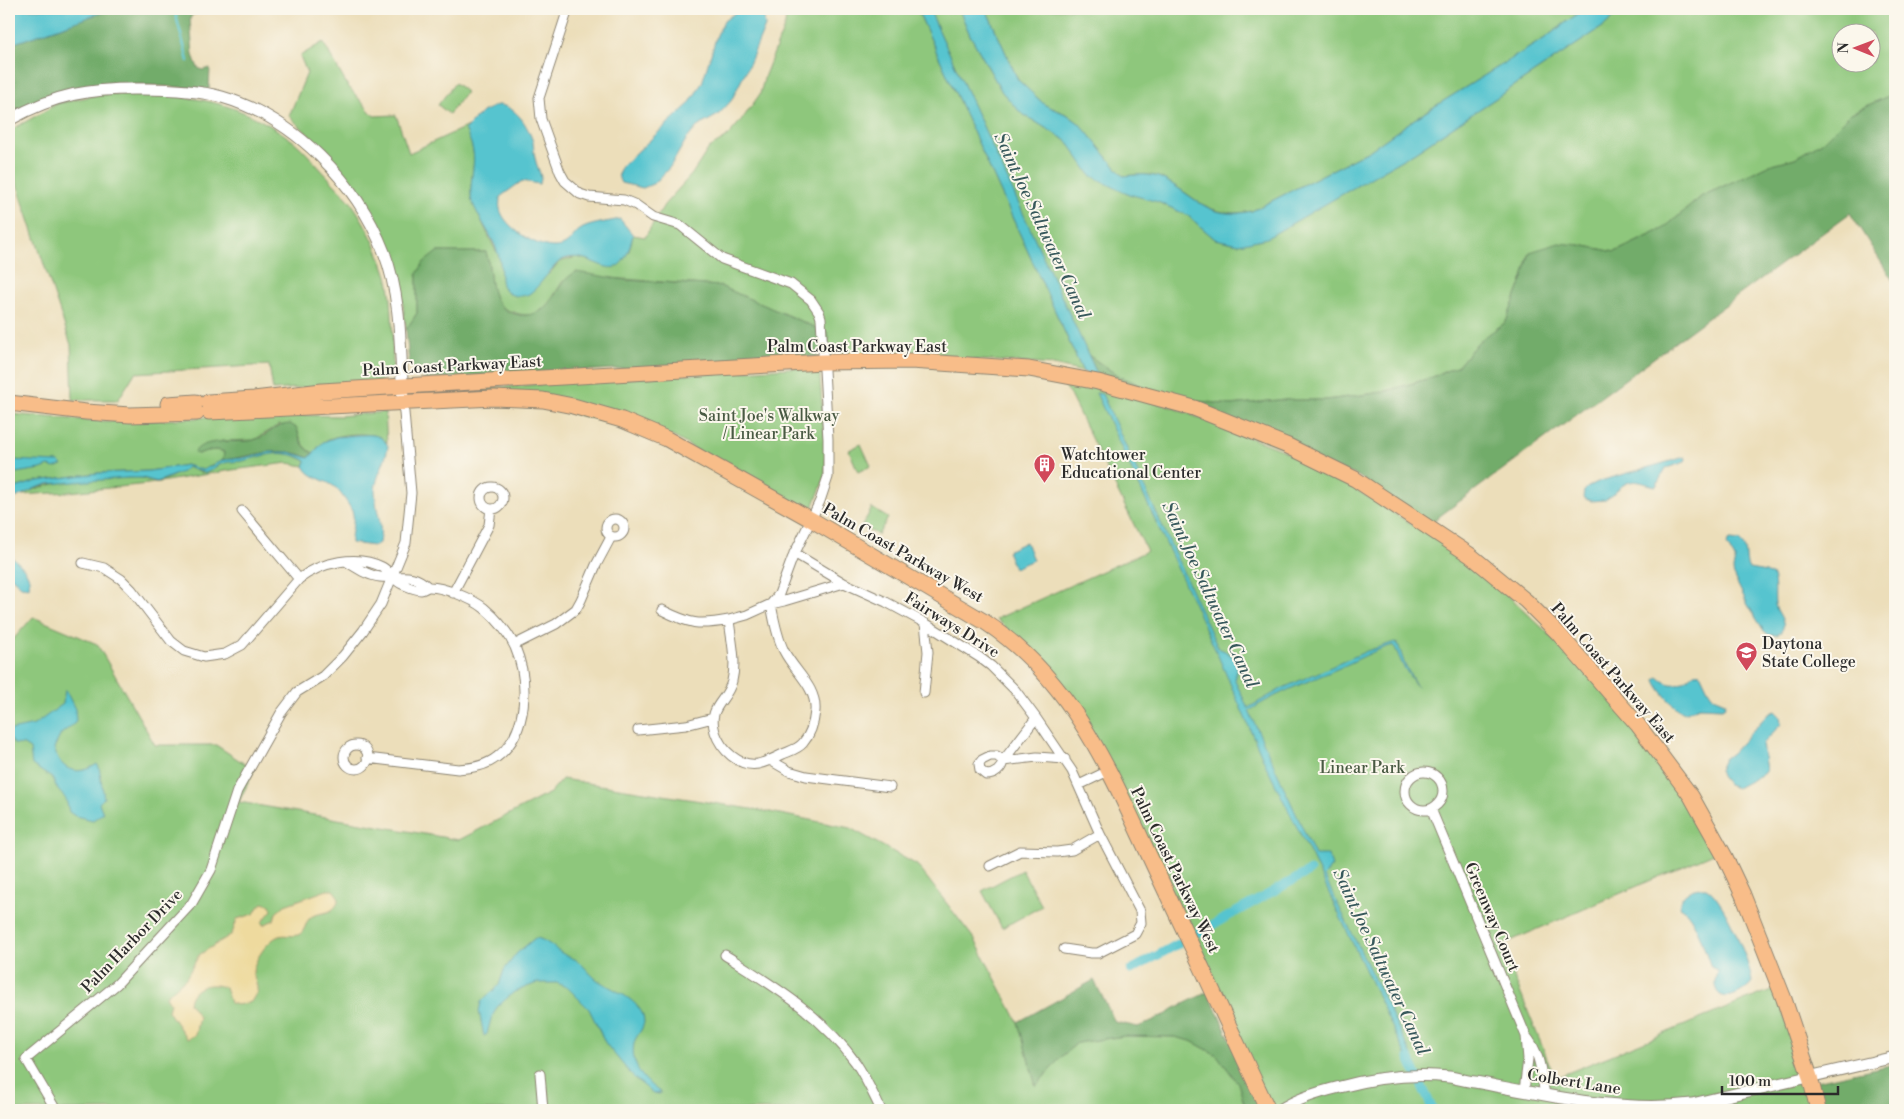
<svg xmlns="http://www.w3.org/2000/svg" width="1904" height="1119" font-family="'Libre Bodoni',serif">
	<style>
		.green { fill: #8ec77b; stroke: #5c7953; fill-rule: evenodd }
		.forest { fill: #72ac6b; stroke: #4e6c4b }
		.sand { fill: #eeda9e; stroke: #8c8264 }
		.water { fill: #57c4cf; stroke: #41787d }
		.lines { fill: none; stroke-linecap: round; stroke-linejoin: round }
		.stream { stroke: #57c4cf; stroke-width: 2.5 }
		.canal { stroke: #57c4cf; stroke-width: 9 }
		.minor-casing { stroke: #8c8472; stroke-width: 11 }
		.tertiary-casing { stroke: #8c8472; stroke-width: 13 }
		.primary-casing { stroke: #8c8472; stroke-width: 17 }
		.minor { stroke: #fff; stroke-width: 9 }
		.tertiary { stroke: #fff; stroke-width: 11 }
		.primary { stroke: #f8bd89; stroke-width: 15 }
		.labels { text-anchor: middle; dominant-baseline: central; stroke-width: 4; stroke-linejoin: round; paint-order: stroke }
		.street-label { font-size: 16px; fill: #2b2b2b; stroke: #fbf7ec }
		.park-label { font-size: 16px; fill: #495a43; stroke: #fbf7ec }
		.poi-label { font-size: 16px; fill: #2b2b2b; stroke: #fbf7ec; text-anchor: start }
		.water-label { font-size: 18px; font-style: italic; fill: #38595c; stroke: #fbf7ec }
	</style>
	<rect width="100%" height="100%" fill="#fbf7ec"/>
	<filter id="ink" filterUnits="userSpaceOnUse"><feTurbulence type="fractalNoise" baseFrequency=".02" numOctaves="2"/><feDisplacementMap in="SourceGraphic" scale="10" xChannelSelector="R" yChannelSelector="G"/><feConvolveMatrix kernelMatrix="1 2 1 2 8 2 1 2 1" color-interpolation-filters="sRGB"/></filter>
	<filter id="wash" filterUnits="userSpaceOnUse"><feTurbulence type="fractalNoise" baseFrequency=".0096" numOctaves="4" result="noise"/><feDisplacementMap in="SourceGraphic" scale="20" xChannelSelector="R" yChannelSelector="G"/><feGaussianBlur stdDeviation="1.12" result="paint"/><feColorMatrix in="noise" values="0 0 0 0 0 0 0 0 0 0 0 0 0 0 0 0 0 1.4 0 .05"/><feComposite in="paint" operator="in"/></filter>
	<g filter="url(#wash)">
		<rect width="100%" height="100%" fill="#ecdeba"/>
		<path class="green" d="M787 9H917L1083 372 1053 365 1000 361 829 354 828 333 720 286 609 278 563 281C550 301 541 323 513 312 505 310 498 305 495 298 488 283 491 267 486 252H437L417 274V313L406 330 401 288 389 248 372 212 339 169 310 136 289 116 307 73 300 56 323 42 347 85 374 116 396 115 409 153 468 126 465 129C478 154 473 162 471 188 470 192 472 196 471 199L496 251 549 274 559 262 577 257 613 267 629 251 633 235 645 237 664 205 692 174 709 148 726 138 743 118 760 94 765 75 785 25Z
			M929 9H959L970 35 1002 92 1021 113 1067 141 1158 202 1187 215 1215 239 1239 244 1267 237 1415 152 1604 26 1622 9H1895V93L1851 113 1822 142 1795 158 1769 165 1702 196 1663 229 1615 252 1580 245 1530 252 1523 278 1506 322 1479 341 1458 366 1430 378 1383 392 1327 400H1278L1231 405 1199 401 1156 392 1117 375 1088 355ZM1842 32H1872V62H1842Z
			M986 9H1584L1545 38 1416 118 1369 151 1252 211C1207 220 1197 196 1161 178 1150 173 1135 175 1123 176L1080 124 1068 115 1045 105 1018 80Z
			M455 83 466 92 449 114 438 105Z
			M101 94C175 94 231 94 293 141 305 150 316 165 327 176 334 185 343 193 350 201 366 223 379 251 387 276 394 301 392 341 393 367L391 373 379 382 273 390 269 365 135 373 118 400H73L71 345 9 160V131L57 104Z
			M819 366 826 456 825 477 810 515 674 437 484 393V388Z
			M1062 379 1168 406 1282 450 1336 477 1451 549 1512 599 1552 637 1617 707 1683 796 1714 853 1501 945 1555 1078 1776 988 1813 1110H1272L1075 700 1040 657 996 619 1147 551Z
			M385 412 387 443C377 430 341 433 327 440 321 443 318 448 313 453 303 447 300 439 297 428L279 425 254 440 222 441 196 450 198 454C205 451 218 448 224 453L223 460 203 470 186 465 149 471 98 473 37 481 9 490V414L98 421H147L259 414 340 416Z
			M861 444 871 466 858 472 849 450Z
			M275 453 291 454 306 461 304 466 288 463 232 470 148 484 69 492 21 495C54 479 91 479 127 478 131 478 137 477 142 478 146 479 149 481 153 482 163 482 180 473 187 467L202 473 228 461H239Z
			M872 508 888 518 878 535 862 526Z
			M33 617 97 644 155 745H216L254 770 239 802 459 840 550 793 562 779 770 812 850 828 917 865 975 940 1018 1022 1036 1086 1062 1056 1077 1043 1124 1036 1175 1037 1191 1041 1217 1055 1238 1083 1246 1110H9V644Z
			M1022 870 1042 906 1002 928 982 891Z"/>
		<path class="forest" d="M112 9H212L192 15 190 19 193 55 198 68 203 70 210 68 209 89 126 84 9 116V45Z
			M1895 93V284L1850 213 1429 524 1358 476 1099 378 1088 355 1117 375 1156 392 1199 401 1231 405 1278 400H1327L1383 392 1430 378 1458 366 1479 341 1506 322 1523 278 1530 252 1559 243 1580 245 1615 252 1663 229 1702 196 1769 165 1795 158 1822 142 1851 113Z
			M437 252H486C494 278 484 308 520 315 529 316 539 313 546 307 559 293 557 283 576 272L625 280 720 286 828 333 829 354 787 360 425 379 415 373 409 363 406 330 417 313V274L424 262Z
			M290 424 297 428C299 439 303 448 313 453L309 458C280 444 252 457 223 460L224 452C218 448 205 451 198 454L194 453C203 436 239 444 254 440 268 436 275 424 290 424Z
			M1094 980 1115 1022 1138 1027 1167 1014 1173 1009 1208 992 1263 1110H1246L1238 1083 1217 1055 1191 1041 1175 1037 1124 1036 1077 1043 1062 1056 1036 1086 1018 1022Z
			M1895 1064V1110H1824L1816 1081Z"/>
		<path class="sand" d="M327 890H333L337 895 339 900C334 913 326 912 315 915 304 918 307 932 298 935 292 937 285 934 279 936 268 940 253 961 253 973 254 980 258 984 257 992L251 1002 237 1005 230 1003 225 988C212 981 191 986 189 1003L199 1017 195 1035 187 1039 168 1011 170 1003 166 996 186 978 199 955 232 934 237 919 254 914 258 907 263 903 270 905 272 910 262 922 263 925 274 920 276 913 285 905Z"/>
		<path class="water" d="M9 9H112L9 45Z
			M740 9 763 10 765 26 748 67 731 101 718 115 697 127 686 140 670 167 655 183 643 188 621 183C617 176 618 171 623 165L689 104 702 83 717 35 724 21Z
			M917 9H929L1099 378 1083 372Z
			M959 9H986L1018 80 1045 105 1068 115 1080 124 1123 176C1135 175 1150 173 1161 178 1197 196 1207 221 1252 211L1369 151 1416 118 1545 38 1584 9H1622L1604 26 1415 152 1267 238 1239 244 1215 239 1187 215 1158 202 1125 193 1090 175 1067 141 1021 113 1002 92 970 35Z
			M497 105C516 105 528 126 533 142 534 149 534 156 536 162 538 170 544 178 539 184L522 181 500 197C500 201 499 206 500 209 504 227 537 248 555 247 571 247 572 233 583 228 594 223 608 222 620 219L633 235C618 300 594 245 562 260 553 264 540 287 529 294 522 297 513 297 507 292 498 285 502 272 500 262 496 239 479 221 471 199 472 195 470 191 471 187 473 159 478 157 465 129L482 112Z
			M1096 393 1102 394 1218 648 1225 651 1236 659 1237 668 1235 681 1248 708 1283 688 1367 651 1395 642 1398 644 1405 665 1417 687 1403 666 1394 645C1373 650 1356 661 1337 669 1307 682 1276 693 1249 711L1315 855H1328L1332 866 1324 876 1418 1068 1412 1069 1312 857 1267 768 1215 649Z
			M356 435C369 435 381 432 388 446 386 462 376 475 375 491 375 508 384 526 379 543L374 546 351 543C350 534 356 519 352 511 350 506 340 492 336 488 326 479 310 479 304 466L306 461C284 447 264 456 242 461 233 462 227 461 219 465 214 467 211 471 205 473L187 467 182 472 157 482 142 478H128L48 484 36 488 9 501V490L37 481 98 473 149 471 186 465 203 470 223 460 243 458 270 452H289L309 458 323 442 336 437Z
			M1685 457 1686 459 1685 462 1666 468 1656 486C1640 483 1633 476 1618 489 1613 493 1611 497 1605 500L1591 501 1583 498 1584 491 1589 486 1600 481Z
			M9 460 59 462 62 465 54 468 49 466 41 469 9 474Z
			M1731 540 1739 541C1750 550 1743 559 1749 569L1766 572 1773 576C1776 586 1774 595 1775 604 1776 613 1792 625 1777 635H1769L1764 631 1748 605 1734 577 1733 570 1735 559 1727 545 1728 541Z
			M1026 542 1033 560 1014 568 1007 551Z
			M9 555C19 563 32 573 29 587L21 586 9 575Z
			M1694 673H1700L1708 690 1713 697 1725 702V706L1722 708 1699 707 1684 713C1676 709 1656 688 1655 679L1658 677C1671 689 1682 685 1694 673Z
			M65 689 75 709 76 720 75 723 61 734 54 748C60 771 78 777 97 764L99 767 104 798 99 803 103 813 93 820 75 816 69 812 66 799 58 790 52 778 32 765 30 749 24 745 14 744 10 738 9 731 11 730 34 725 63 704Z
			M1775 711 1780 716 1781 724 1762 744 1766 770 1763 774 1737 788 1728 785 1721 776 1719 770 1724 759 1732 753 1768 714Z
			M1706 888C1723 896 1750 962 1752 982 1745 992 1722 1005 1716 989 1713 983 1717 976 1717 970L1711 967C1705 952 1695 914 1680 907 1678 893 1694 887 1706 888Z
			M535 938C547 939 555 950 565 955 570 958 575 958 579 962 585 967 590 974 596 979 610 989 644 1000 644 1022 643 1029 638 1034 635 1040 628 1062 643 1081 660 1092V1094L653 1093 634 1078 606 1044 589 1009 568 988 557 983H537L514 992 497 1007 491 1019 487 1034 484 1036 479 1011 481 1002 499 985 504 970 517 953Z"/>
		<g class="lines">
			<path class="stream" d="M175 12 188 61"/>
			<path class="canal" d="M1198 933 1310 871
				M1131 970 1178 944
				M1409 1058 1433 1110"/>
		</g>
	</g>
	<g filter="url(#ink)">
		<g class="lines">
			<defs>
				<path id="minor" d="M568 9 539 98 541 119 560 172 565 181 580 194 589 197 624 200 636 205 653 217 680 225 722 259 791 284 811 300 819 312 821 318 828 439V477L820 501 792 559 779 594 771 604C774 620 777 637 784 651 794 671 817 687 815 711 814 722 810 735 803 743 798 749 790 751 783 754 775 758 767 762 758 764 739 767 721 750 715 732 707 706 727 702 732 681 737 661 731 639 729 620L747 615 771 604 784 601 844 583
					M481 498a11 11 0 1 1 22 0a11 11 0 1 1-22 0Z
					M242 511 299 579
					M606 528a9 9 0 1 1 18 0a9 9 0 1 1-18 0Z
					M794 553 844 583 886 602 925 623 979 657 991 666 1015 690 1036 718 1072 771 1100 834 1140 911 1141 923 1135 934 1098 953H1091L1064 949
					M347 562C357 568 368 576 380 577 399 579 412 571 428 587
					M83 563 104 568 121 579 132 590 171 641 184 651 204 657 225 654 242 645 299 579C321 562 357 554 382 567 390 571 394 581 402 584 407 586 415 590 421 590 423 590 425 588 428 587 442 586 473 599 484 608 497 619 508 632 515 647 529 680 529 733 497 757 486 766 472 768 458 769L367 758
					M453 593 489 525 491 509
					M662 610C690 624 698 626 729 620
					M514 645 556 624 576 609 581 600 596 565 611 537
					M924 693 928 652 925 623
					M1036 718 1003 761 1037 757 1065 759
					M638 730 686 725 713 718
					M344 757a12 12 0 1 1 24 0a12 12 0 1 1-24 0Z
					M990 756H997L1003 761C1002 769 995 775 986 775L980 770 979 764 982 760Z
					M770 760 789 771 806 776 890 787
					M1405 791a19 19 0 1 1 38 0a19 19 0 1 1-38 0Z
					M1079 785 1108 771
					M1431 809 1526 1036 1528 1059 1524 1091
					M990 866 1020 851 1057 852 1072 850 1100 834
					M725 955C775 987 821 1014 856 1063 866 1078 873 1094 881 1110
					M1526 1036C1541 1054 1541 1073 1545 1095
					M540 1074 543 1110
					M56 1110 26 1059 117 984 192 903 211 870 237 791 281 713 297 692 323 676 343 656 363 631 381 604 406 543 411 493 403 401"/>
				<path id="tertiary" d="M9 120C55 94 91 88 143 89 169 89 197 90 222 97 294 118 357 182 384 252 402 299 400 351 403 401
					M1280 1110C1298 1098 1319 1092 1340 1087 1374 1078 1413 1073 1449 1077 1457 1078 1466 1081 1475 1082 1546 1095 1620 1113 1692 1104L1895 1057"/>
				<path id="primary" d="M208 402 254 399 322 391 421 385 823 362 911 361 1029 369 1098 382 1194 408 1288 446 1355 479 1470 555 1526 601 1558 633 1638 725 1691 796 1725 857 1743 895 1784 999 1810 1077 1818 1110
					M9 403 86 412 130 415 197 413
					M168 404 196 402
					M209 412 494 398 543 400 573 406 622 420 667 439 812 520 985 622C1078 683 1115 784 1161 881 1197 957 1233 1034 1268 1110"/>
			</defs>
			<use href="#minor" class="minor-casing"/>
			<use href="#tertiary" class="tertiary-casing"/>
			<use href="#primary" class="primary-casing"/>
			<use href="#minor" class="minor"/>
			<use href="#tertiary" class="tertiary"/>
			<use href="#primary" class="primary"/>
		</g>
	</g>
	<defs>
		<symbol id="building-pin" viewBox="-11 -11 22 30"><path d="M0 17L-7.5 6A9.5 9.5 0 1 1 7.5 6Z" fill="#d1495b" stroke="#fbf7ec"/><path d="M-4-6H4V6H1V3H-1V6H-4ZM-2.5-4.3h1.7v1.8h-1.7ZM.8-4.3h1.7v1.8H.8ZM-2.5-1h1.7V.8h-1.7ZM.8-1h1.7V.8H.8Z" fill="#fff"/></symbol>
		<symbol id="university-pin" viewBox="-11 -11 22 30"><path d="M0 17L-7.5 6A9.5 9.5 0 1 1 7.5 6Z" fill="#d1495b" stroke="#fbf7ec"/><path d="M0-5L7-2L0 1L-7-2ZM-4 1L0 2.5L4 1V4Q0 6-4 4Z" fill="#fff"/></symbol>
	</defs>
	<g fill-rule="evenodd">
		<use href="#building-pin" x="1032" y="452" width="25" height="34"/>
		<use href="#university-pin" x="1734" y="640" width="25" height="34"/>
	</g>
	<g class="labels">
		<g class="street-label">
			<text x="857" y="347">Palm Coast Parkway East</text>
			<text transform="translate(452 366) rotate(-3)">Palm Coast Parkway East</text>
			<text transform="translate(903 553) rotate(30)">Palm Coast Parkway West</text>
			<text transform="translate(952 625) rotate(32)">Fairways Drive</text>
			<text transform="translate(1613 673) rotate(49)">Palm Coast Parkway East</text>
			<text transform="translate(1175 870) rotate(64)">Palm Coast Parkway West</text>
			<text transform="translate(1492 917) rotate(67)">Greenway Court</text>
			<text transform="translate(132 941) rotate(-46)">Palm Harbor Drive</text>
			<text transform="translate(1574 1082) rotate(9)">Colbert Lane</text>
		</g>
		<g class="park-label">
			<text x="769" y="416">Saint Joe's Walkway<tspan x="769" dy="18">/ Linear Park</tspan></text>
			<text x="1362" y="768">Linear Park</text>
		</g>
		<g class="poi-label">
			<text x="1061" y="455">Watchtower<tspan x="1061" dy="18">Educational Center</tspan></text>
			<text x="1762" y="644">Daytona<tspan x="1762" dy="18">State College</tspan></text>
		</g>
		<g class="water-label">
			<text transform="translate(1042 226) rotate(65)">Saint Joe Saltwater Canal</text>
			<text transform="translate(1210 595) rotate(65)">Saint Joe Saltwater Canal</text>
			<text transform="translate(1381 962) rotate(65)">Saint Joe Saltwater Canal</text>
		</g>
	</g>
	<rect width="1904" height="1119" fill="none" stroke="#fbf7ec" stroke-width="30"/>
	<g transform="translate(1856 48) rotate(271)"><circle r="24" fill="#fbf7ec" stroke="#a8a59f"/>
	<path d="M0-4L9 19L0 12L-9 19Z" fill="#d1495b"/>
	<text y="-8" font-size="14" font-weight="bold" text-anchor="middle" fill="#2b2b2b">N</text>
	</g>
	<path d="M1722 1086v8h116v-8" fill="none" stroke="#2b2b2b" stroke-width="2.5"/>
	<text x="1729" y="1086" font-size="15" fill="#2b2b2b" stroke="#fbf7ec" stroke-width="4" paint-order="stroke">100 m</text>
</svg>
